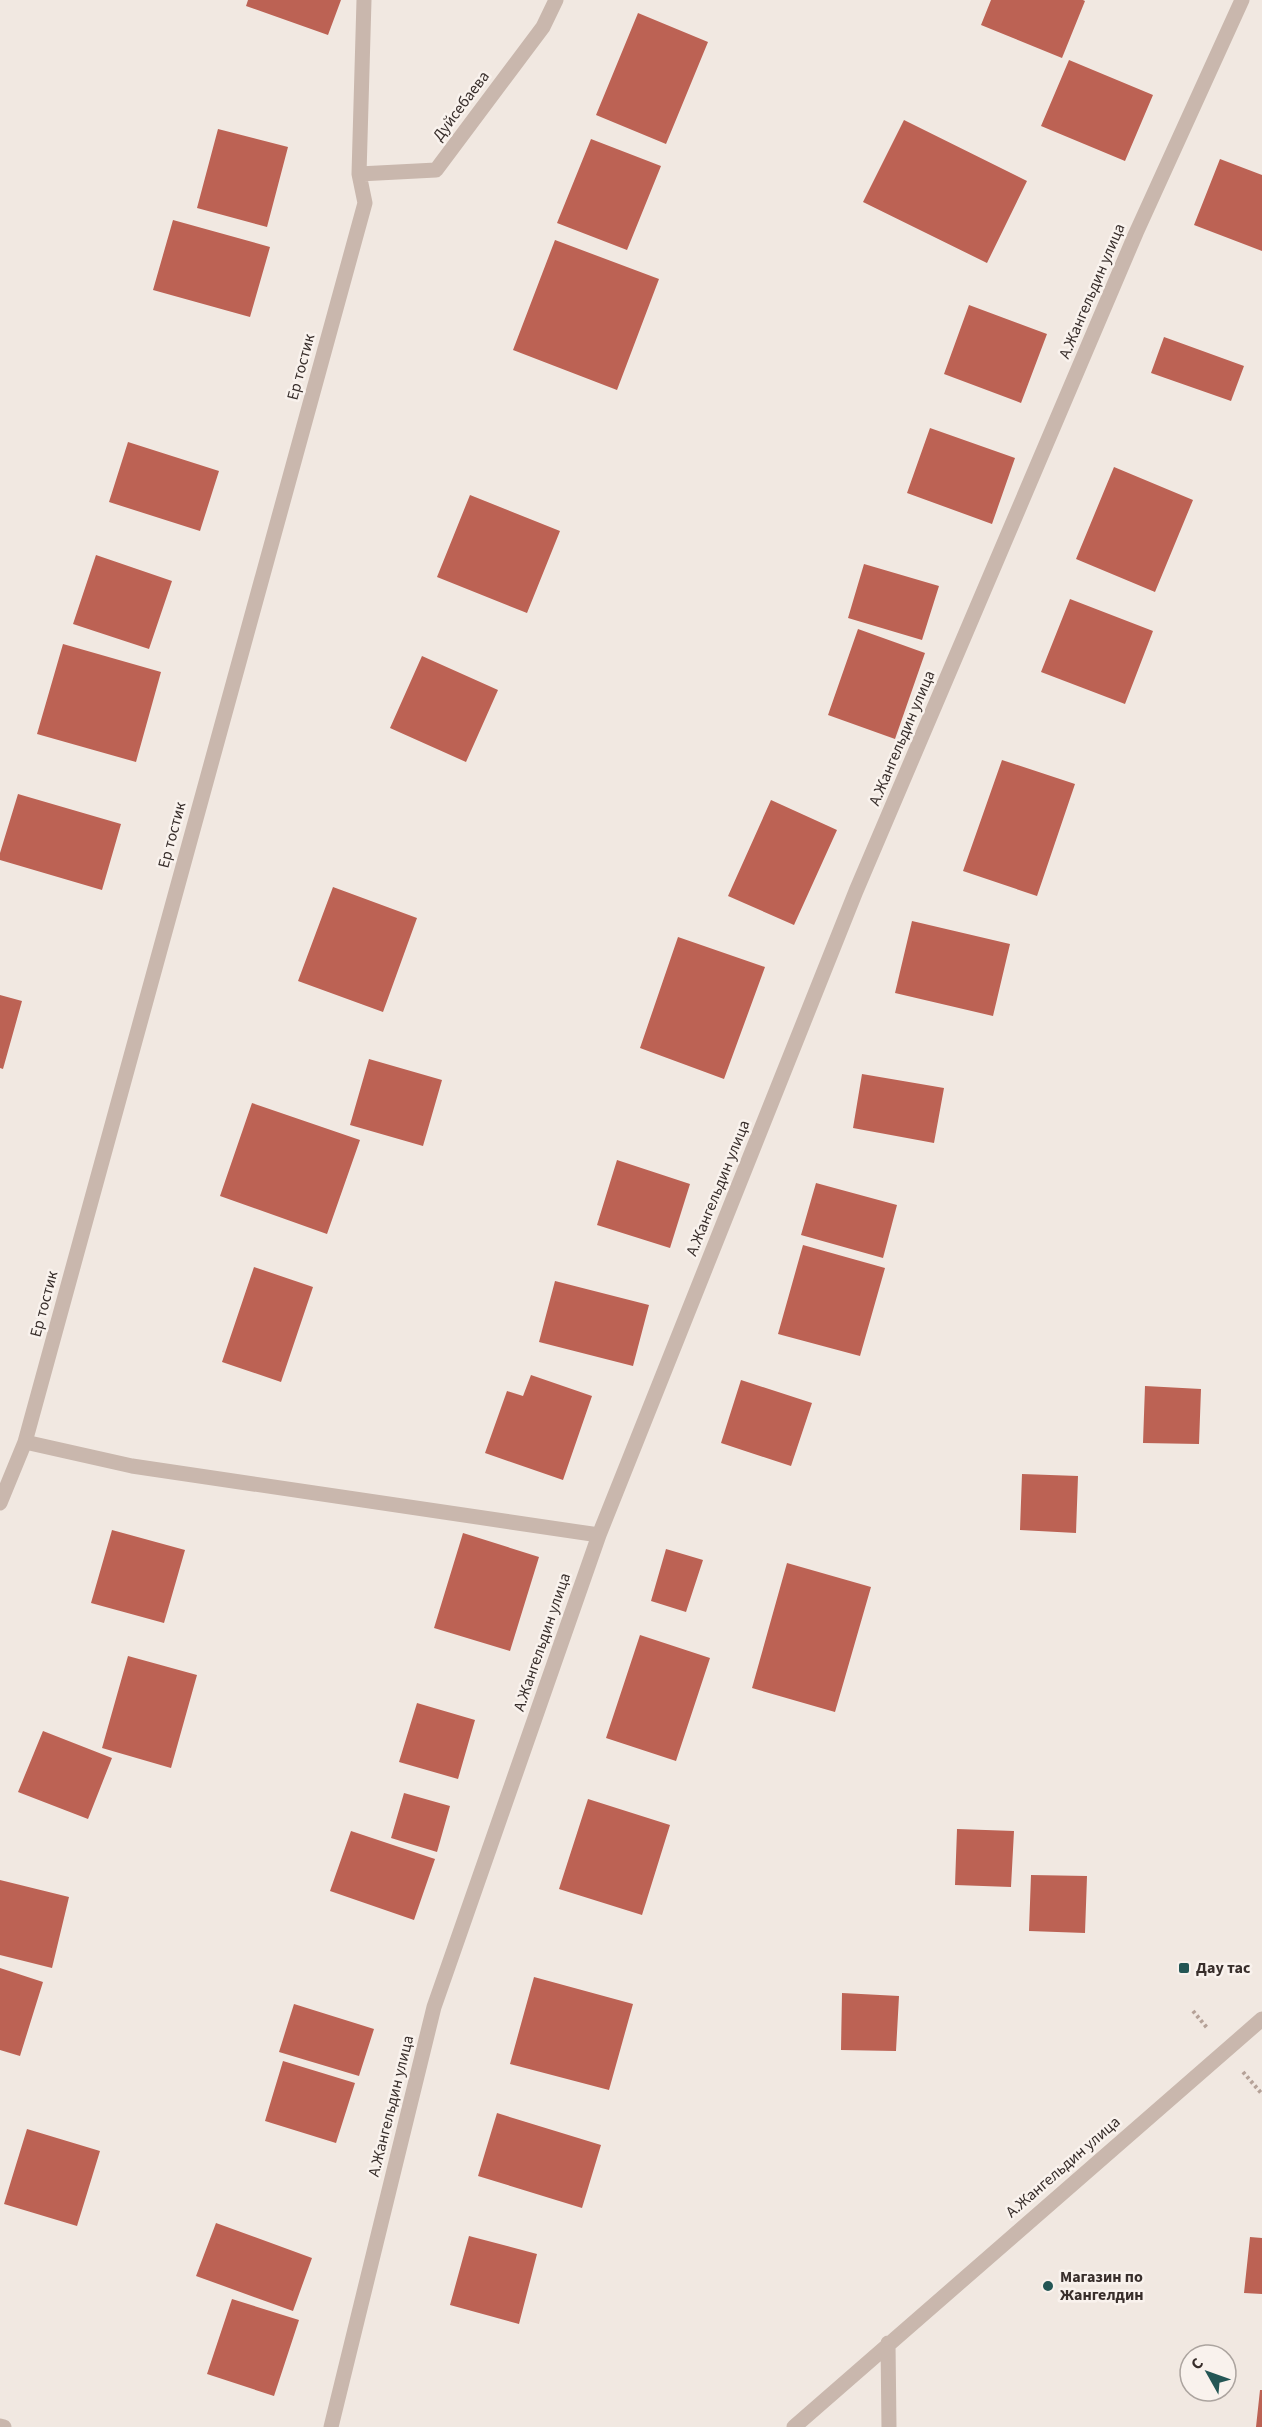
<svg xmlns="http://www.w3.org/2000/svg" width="1262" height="2427" font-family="'Source Sans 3',sans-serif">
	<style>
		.building { fill: #bc6254 }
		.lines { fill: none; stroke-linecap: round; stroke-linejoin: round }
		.path { stroke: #b5a197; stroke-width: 4; stroke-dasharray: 3 3; stroke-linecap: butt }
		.minor { stroke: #c9b7ad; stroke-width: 15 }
		.poi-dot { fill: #245655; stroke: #f9f2ed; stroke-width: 2 }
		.labels { text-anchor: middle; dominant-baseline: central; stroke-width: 5; stroke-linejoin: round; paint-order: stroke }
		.street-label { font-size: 16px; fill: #382e2b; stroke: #f9f2ed }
		.poi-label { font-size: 16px; font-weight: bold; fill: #382e2b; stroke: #f9f2ed; text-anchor: start }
	</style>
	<rect width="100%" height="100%" fill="#f1e8e1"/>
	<path class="building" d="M248 0H341L328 35 246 6Z
		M991 0H1083L1085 1 1062 58 981 25Z
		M638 13 708 42 666 144 596 115Z
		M1069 60 1153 95 1125 161 1041 126Z
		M904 120 1027 181 987 263 863 202Z
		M218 129 288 147 267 227 197 208Z
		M591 139 661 166 627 250 557 223Z
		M1220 159 1262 175V251L1194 225Z
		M173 220 270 247 250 317 153 290Z
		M555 240 659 279 617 390 513 350Z
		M969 305 1047 334 1021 403 944 374Z
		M1164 337 1244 366 1231 401 1151 373Z
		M930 428 1015 458 992 524 907 493Z
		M128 442 219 471 200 531 109 502Z
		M1114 467 1193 500 1155 592 1076 559Z
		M470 495 560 531 527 613 437 577Z
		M96 555 172 581 149 649 73 624Z
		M864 564 939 586 922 640 848 618Z
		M1070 599 1153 631 1125 704 1041 672Z
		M858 629 925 653 895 739 828 715Z
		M63 644 161 672 136 762 37 734Z
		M422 656 498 690 466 762 390 728Z
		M1002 760 1075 784 1037 896 963 871Z
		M18 794 121 824 102 890 0 860V853Z
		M771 800 837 830 794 925 728 896Z
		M333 887 417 918 383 1012 298 981Z
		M912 921 1010 944 993 1016 895 993Z
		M678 937 765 967 724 1079 640 1048Z
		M0 995 22 1001 3 1069 0 1068Z
		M369 1059 442 1080 423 1146 350 1125Z
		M862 1074 944 1088 934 1143 853 1128Z
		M252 1103 360 1140 327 1234 220 1196Z
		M617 1160 690 1184 670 1248 597 1225Z
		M816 1183 897 1205 883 1258 801 1235Z
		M803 1245 885 1268 860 1356 778 1334Z
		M254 1267 313 1287 281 1382 222 1362Z
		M555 1281 649 1305 633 1366 539 1342Z
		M531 1375 592 1396 563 1480 485 1453 507 1391 523 1396Z
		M741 1380 812 1403 791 1466 721 1443Z
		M1145 1386 1201 1389 1199 1444 1143 1443Z
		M1022 1474 1078 1476 1076 1533 1020 1530Z
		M112 1530 185 1550 164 1623 91 1603Z
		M463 1533 539 1557 510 1651 434 1628Z
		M666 1549 703 1560 686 1612 651 1601Z
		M787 1563 871 1587 835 1712 752 1688Z
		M640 1635 710 1658 676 1761 606 1738Z
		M128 1656 197 1675 171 1768 102 1748Z
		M417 1703 475 1720 458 1779 399 1762Z
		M43 1731 112 1758 88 1819 18 1792Z
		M404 1793 450 1806 437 1852 391 1838Z
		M588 1799 670 1825 642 1915 559 1889Z
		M957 1829 1014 1831 1011 1887 955 1885Z
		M351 1831 435 1859 414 1920 330 1891Z
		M1031 1875 1087 1876 1085 1933 1029 1931Z
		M0 1880 69 1897 52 1968 0 1955Z
		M0 1968 43 1982 20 2056 0 2050Z
		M534 1977 633 2004 609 2090 510 2064Z
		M842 1993 899 1996 896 2051 841 2050Z
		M294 2004 374 2029 359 2076 279 2052Z
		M283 2061 355 2083 336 2143 265 2121Z
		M497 2113 601 2145 582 2208 478 2176Z
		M27 2129 100 2151 77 2226 4 2204Z
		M216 2223 312 2258 293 2311 196 2276Z
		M469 2236 537 2254 519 2324 450 2305Z
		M1250 2237 1262 2238V2294L1244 2293Z
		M232 2299 299 2320 274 2396 207 2374Z
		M1260 2390H1262V2427H1256Z"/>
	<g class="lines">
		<path class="path" d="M1193 2011 1208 2029
			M1243 2072 1262 2094"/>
		<path class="minor" d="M359 174 436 170 543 27 556 0
			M25 1442 132 1466 599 1535
			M0 1503 25 1442 365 203 359 174 364 0
			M888 2343 889 2427
			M0 2426 4 2427
			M331 2427 434 2007 599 1535 856 891 1136 233 1242 0
			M794 2427 1262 2019"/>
	</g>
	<g class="poi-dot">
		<rect x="1178" y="1962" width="12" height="12" rx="3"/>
		<circle cx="1048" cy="2286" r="6"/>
	</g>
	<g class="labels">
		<g class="street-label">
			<text transform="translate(461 106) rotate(-53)">Дуйсебаева</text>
			<text transform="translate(1092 291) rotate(-67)">А.Жангельдин улица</text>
			<text transform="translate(301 367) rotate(-75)">Ер тостик</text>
			<text transform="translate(902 738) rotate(-67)">А.Жангельдин улица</text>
			<text transform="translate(172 835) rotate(-75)">Ер тостик</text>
			<text transform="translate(718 1188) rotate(-68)">А.Жангельдин улица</text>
			<text transform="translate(44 1304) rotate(-75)">Ер тостик</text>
			<text transform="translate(542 1642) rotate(-71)">А.Жангельдин улица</text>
			<text transform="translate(391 2106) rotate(-76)">А.Жангельдин улица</text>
			<text transform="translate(1063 2167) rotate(-41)">А.Жангельдин улица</text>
		</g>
		<g class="poi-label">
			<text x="1196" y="1968">Дау тас</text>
			<text x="1060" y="2277">Магазин по<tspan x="1060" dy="18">Жангелдин</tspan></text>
		</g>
	</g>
	<g transform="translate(1208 2373) rotate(310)"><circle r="28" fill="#f9f2ed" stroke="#aca49f" stroke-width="1.5"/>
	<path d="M0-4.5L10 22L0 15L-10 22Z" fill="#245655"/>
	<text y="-9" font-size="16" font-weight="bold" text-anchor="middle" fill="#382e2b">С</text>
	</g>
</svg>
